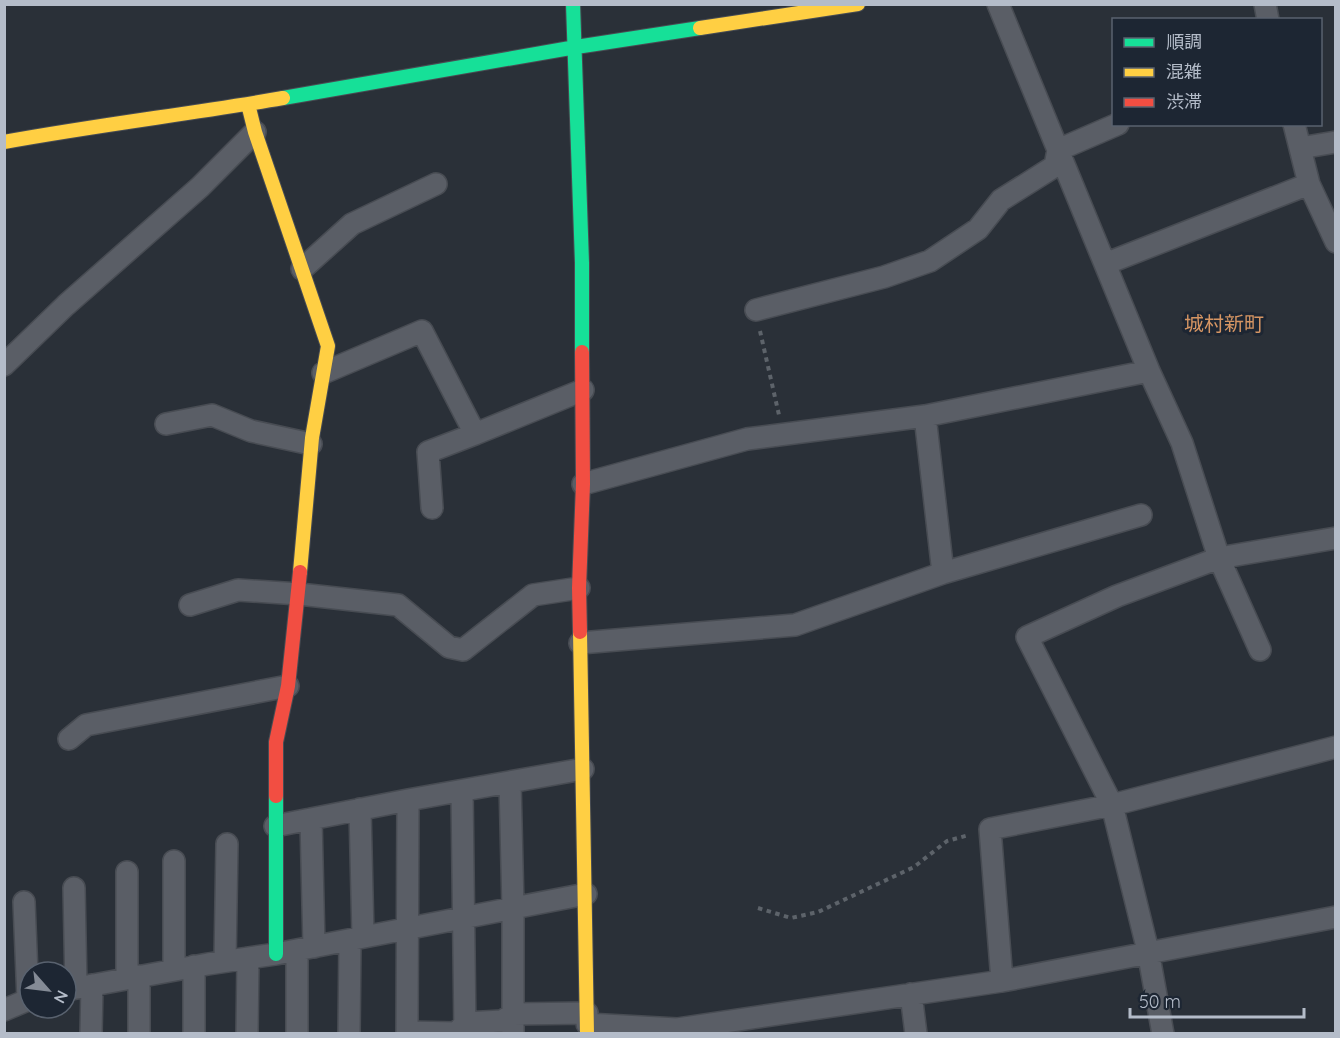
<svg xmlns="http://www.w3.org/2000/svg" width="1340" height="1038" font-family="Quicksand,'Noto Sans JP',sans-serif">
	<style>
		.lines { fill: none; stroke-linecap: round; stroke-linejoin: round }
		.street-casing { stroke: #484c53; stroke-width: 24 }
		.fast-casing { stroke: #484c53; stroke-width: 16 }
		.slow-casing { stroke: #484c53; stroke-width: 16 }
		.jam-casing { stroke: #484c53; stroke-width: 16 }
		.path { stroke: #5d636a; stroke-width: 4; stroke-dasharray: 4.5 4.5; stroke-linecap: butt }
		.street { stroke: #5a5e66; stroke-width: 21 }
		.fast { stroke: #16e098; stroke-width: 14 }
		.slow { stroke: #ffcf43; stroke-width: 14 }
		.jam { stroke: #f24e42; stroke-width: 14 }
		.labels { text-anchor: middle; dominant-baseline: central; stroke-width: 6; stroke-linejoin: round; paint-order: stroke }
		.neighbourhood-label { font-size: 20px; fill: #d59563; stroke: #1d2633 }
	</style>
	<rect width="100%" height="100%" fill="#2a3038"/>
	<g class="lines">
		<defs>
			<path id="street" d="M998 4 1149 371 1182 443 1219 558 1260 650
				M1265 4 1268 20
				M1294 124 1309 184 1336 242
				M1300 148 1336 142
				M1105 264 1309 184
				M302 269 352 224 436 184
				M756 310 884 277 930 261 978 229 1001 200 1055 166 1058 150 1118 124
				M4 365 66 305 200 187 255 132
				M323 373 422 331 475 434 428 452 432 508
				M166 424 212 415 251 431 311 444
				M475 434 583 390
				M583 484 747 439 925 416 1149 371
				M943 573 1141 515
				M190 605 238 590 299 594 398 605 449 647 463 650 533 595 579 588
				M580 643 795 625 943 573 925 416
				M69 739 86 725 288 686
				M510 782 513 908V1034
				M462 791 465 1034
				M360 809 363 937
				M311 819 314 947
				M275 826 408 800 583 769
				M174 861V970
				M74 888 76 988
				M24 902 28 1000
				M297 950V1034
				M225 961 227 844
				M127 978V872
				M1002 981 990 829 1112 805 1336 747
				M66 990 208 964 276 954 586 894
				M911 994 916 1034
				M4 1010 30 999
				M587 1024 677 1029 1002 981 1336 917
				M407 1032 457 1033 465 1023 502 1021 513 1014 587 1013
				M91 1034 92 985
				M139 1034V976
				M194 1034V966
				M247 1034 248 958
				M349 1034 350 940
				M407 1034 408 800
				M1163 1034 1148 951 1112 805 1027 637 1117 596 1219 558 1336 538"/>
			<path id="fast" d="M573 4 582 263V352
				M283 98 576 47 700 28
				M276 796V954"/>
			<path id="slow" d="M700 28 858 4
				M248 104 255 132 328 346 312 438 300 572
				M4 142C97 125 190 114 283 98
				M580 632 587 1034"/>
			<path id="jam" d="M580 632 579 588 583 484 582 352
				M276 796V742L288 686 300 572"/>
		</defs>
		<use href="#street" class="street-casing"/>
		<use href="#fast" class="fast-casing"/>
		<use href="#slow" class="slow-casing"/>
		<use href="#jam" class="jam-casing"/>
		<path class="path" d="M760 331 779 415
			M758 908 791 918 818 912 914 867 947 841 969 835"/>
		<use href="#street" class="street"/>
		<use href="#fast" class="fast"/>
		<use href="#slow" class="slow"/>
		<use href="#jam" class="jam"/>
	</g>
	<g class="labels">
		<g class="neighbourhood-label">
			<text x="1224" y="323">城村新町</text>
		</g>
	</g>
	<rect width="1340" height="1038" fill="none" stroke="#b4bcc9" stroke-width="12"/>
	<rect x="1112" y="18" width="210" height="108" fill="#1d2633" stroke="#59626f" stroke-width="1.5"/>
	<rect x="1124" y="38" width="30" height="9" fill="#16e098" stroke="#59626f" stroke-width="1.5"/>
	<text x="1166" y="48" font-size="18" fill="#b4bcc9">順調</text>
	<rect x="1124" y="68" width="30" height="9" fill="#ffcf43" stroke="#59626f" stroke-width="1.5"/>
	<text x="1166" y="78" font-size="18" fill="#b4bcc9">混雑</text>
	<rect x="1124" y="98" width="30" height="9" fill="#f24e42" stroke="#59626f" stroke-width="1.5"/>
	<text x="1166" y="108" font-size="18" fill="#b4bcc9">渋滞</text>
	<g transform="translate(48 990) rotate(118)"><circle r="28" fill="#1d2633" stroke="#59626f" stroke-width="1.5"/>
	<path d="M0-4.5L10 22L0 15L-10 22Z" fill="#848b96"/>
	<text y="-9" font-size="16" font-weight="bold" text-anchor="middle" fill="#b4bcc9">N</text>
	</g>
	<path d="M1130 1008v9h174v-9" fill="none" stroke="#b4bcc9" stroke-width="3"/>
	<text x="1139" y="1008" font-size="18" fill="#b4bcc9" stroke="#1d2633" stroke-width="4.5" paint-order="stroke">50 m</text>
</svg>
